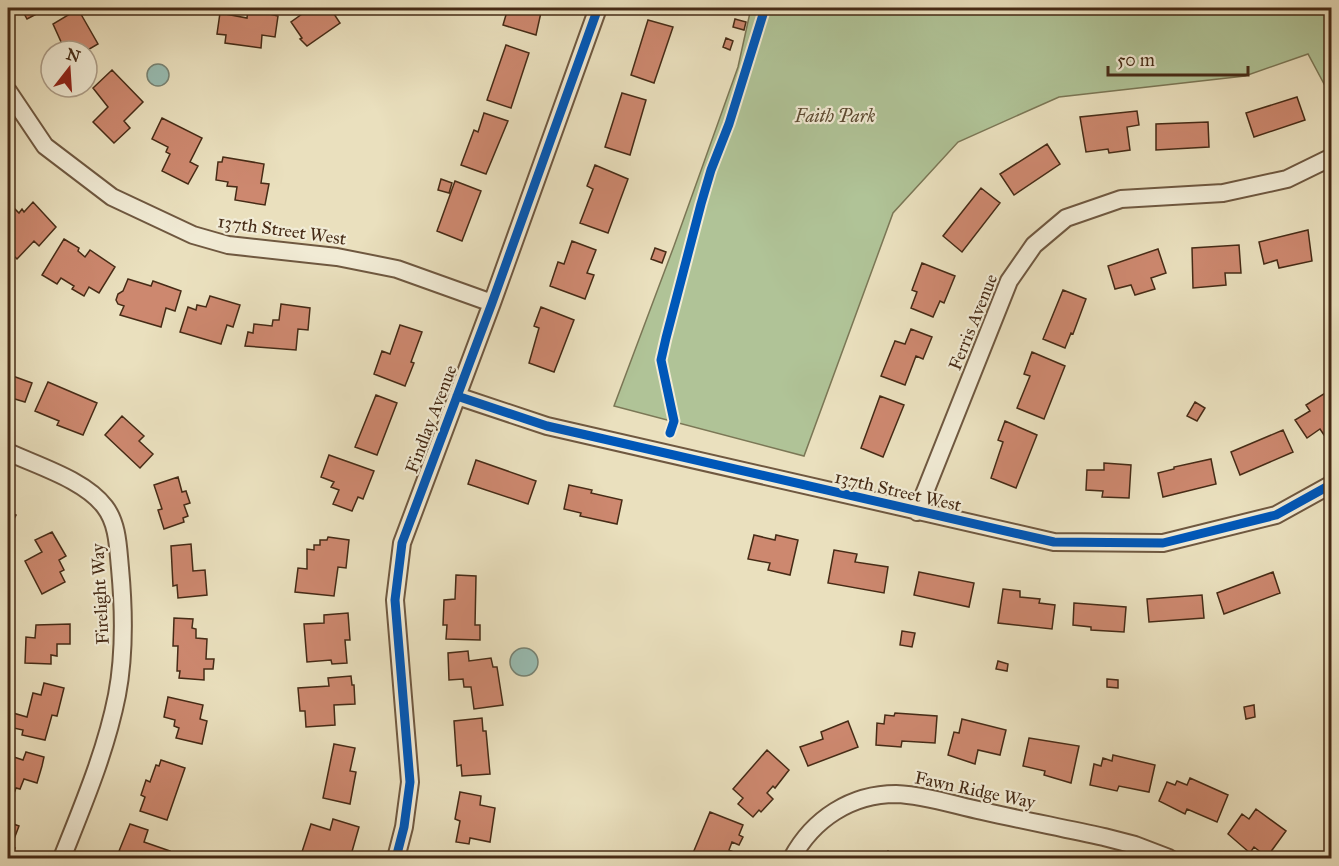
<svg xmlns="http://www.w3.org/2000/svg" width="1339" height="866" font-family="'IM FELL Great Primer',serif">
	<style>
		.green { fill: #b0c397; stroke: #7b7756; stroke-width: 1.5 }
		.water { fill: #98bdb3; stroke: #778374; stroke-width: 1.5 }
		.building { fill: #cd886f; stroke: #462b16; stroke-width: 1.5 }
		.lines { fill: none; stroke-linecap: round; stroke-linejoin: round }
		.street-casing { stroke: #6f5840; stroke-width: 20 }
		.street { stroke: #f1ebd5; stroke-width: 16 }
		.cycleway-casing { stroke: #f1ebd5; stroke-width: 13 }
		.cycleway { stroke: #0057b8; stroke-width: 9 }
		.labels { text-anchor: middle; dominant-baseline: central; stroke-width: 4.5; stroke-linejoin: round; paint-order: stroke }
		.park-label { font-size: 18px; font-style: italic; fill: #5b4930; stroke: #f1ebd5 }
		.street-label { font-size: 18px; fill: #462b16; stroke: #f1ebd5 }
	</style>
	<rect width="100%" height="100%" fill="#eae0be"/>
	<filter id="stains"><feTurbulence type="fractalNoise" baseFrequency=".00333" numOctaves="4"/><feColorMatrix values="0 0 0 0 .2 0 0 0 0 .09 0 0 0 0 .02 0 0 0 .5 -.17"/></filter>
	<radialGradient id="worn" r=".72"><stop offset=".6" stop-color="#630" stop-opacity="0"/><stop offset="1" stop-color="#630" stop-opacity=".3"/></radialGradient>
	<path class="green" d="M751 8H1331V97L1308 54 1245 76 1059 97 958 142 893 213 804 456 614 406 674 246 738 67Z"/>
	<path class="water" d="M147 75a11 11 0 1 1 22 0a11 11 0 1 1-22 0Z
		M510 662a14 14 0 1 1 28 0a14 14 0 1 1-28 0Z"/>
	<path class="building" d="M21 8H48L27 19Z
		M308 8H343L334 14 340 23 307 46 300 39 302 38 291 22 309 9Z
		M508 8H542L536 35 503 25Z
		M78 9 98 44 86 51H51V63L46 54 62 44 53 24Z
		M248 9 278 16 275 37 262 35 261 48 225 43 226 35 217 34 220 13 247 18Z
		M735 19 746 22 744 30 733 27Z
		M648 20 673 27 654 83 631 75Z
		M726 38 733 41 730 50 723 47Z
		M506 45 529 53 511 108 487 100Z
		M112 70 143 102 124 121 130 128 114 143 93 122 108 107 93 88Z
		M622 93 646 100 630 155 605 147Z
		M1297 97 1305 120 1254 137 1246 113Z
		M1137 111 1139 125 1127 127 1130 150 1109 153 1108 149 1086 152 1080 117Z
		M484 113 508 121 486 174 461 165 474 130 478 132Z
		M162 118 202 138 190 162 198 166 188 184 162 171 170 154 166 152 168 147 152 139Z
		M1208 122 1209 147 1156 150V124Z
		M1047 144 1060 164 1014 195 1000 174Z
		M223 157 264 164 261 183 269 184 265 205 235 200 237 187 227 186 228 182 216 180 218 162H222Z
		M595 165 628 179 608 233 580 223 593 189 587 186Z
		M441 179 452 183 449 193 438 190Z
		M455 181 481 191 462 241 437 231Z
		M981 188 1000 203 962 252 943 236Z
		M8 202 19 213 22 209 24 212 33 202 56 227 39 246 34 241 17 259 8 250Z
		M1308 230 1312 261 1279 268 1277 260 1264 264 1259 242Z
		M64 239 79 248 78 251 85 257 90 250 115 267 99 293 89 287 84 296 72 289 74 286 61 278 57 284 42 275Z
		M572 241 596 250 587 273 594 275 585 299 550 286 558 262 564 264Z
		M1239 245 1241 273H1225L1226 285 1193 288 1192 248Z
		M655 248 666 252 662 263 651 259Z
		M1158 249 1166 273 1151 278 1155 289 1135 295 1131 285 1115 289 1108 266Z
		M922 263 955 276 944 303 940 301 933 317 911 308 917 292 912 290Z
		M128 279 151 286 153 281 181 291 175 311 166 308 161 327 120 315 124 306 118 304 116 300 118 294 123 291Z
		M1063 290 1086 299 1073 334 1071 333 1065 348 1043 339Z
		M210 296 240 305 233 327 227 325 221 344 180 332 188 307 196 310 197 305 206 307Z
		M281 304 310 308 308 330 298 329 296 350 245 346 248 332 253 333 254 324 272 326 273 320H279Z
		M541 307 574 320 554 372 529 363 539 328 534 326Z
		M400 325 422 332 411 362 414 363 405 386 374 374 382 351 390 354Z
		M911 329 932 337 923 359 916 356 905 385 881 376 895 341 905 344Z
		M1032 352 1065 366 1044 419 1017 408 1030 376 1024 374Z
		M8 369 12 370 10 375 32 383 25 402 8 397Z
		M48 382 97 403 83 435 57 425 59 421 35 411Z
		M1330 390 1332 430 1324 435 1320 429 1307 438 1295 420 1310 411 1306 405Z
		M376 395 397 403 377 455 355 447Z
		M880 396 904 405 883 457 861 448Z
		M1195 402 1205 408 1197 421 1187 416Z
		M122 416 144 436 139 441 153 454 140 468 105 435Z
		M1005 421 1037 435 1016 488 991 478 1003 442 998 440Z
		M1283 430 1293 452 1240 475 1231 452Z
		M329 455 374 471 363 499 358 497 352 511 333 504 339 490 331 487 334 482 321 477Z
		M1211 459 1216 484 1163 497 1158 473 1174 469V467Z
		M476 460 536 481 528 504 468 484Z
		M1104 463 1131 465 1129 498 1102 497 1103 491 1086 490 1087 470H1104Z
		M178 477 182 492 186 491 190 503 184 505 188 516 183 518 184 522 164 529 158 510 162 509 154 485Z
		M569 485 592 490 591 493 622 500 617 524 580 516 581 513 564 509Z
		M8 511 16 515 8 531Z
		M52 532 66 556 59 560 64 570 60 572 65 582 42 594 25 561 42 552 35 540Z
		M754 535 775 540 776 535 798 540 790 575 768 570 770 563 748 559Z
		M328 537 349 540 346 568 338 567 334 596 295 592 298 568 307 569V549L314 550V545H320V540H327Z
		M191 544 193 571 205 570 207 595 178 598 177 585 173 586 171 546Z
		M834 550 857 554 855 562 888 567 884 593 828 583Z
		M919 572 974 583 969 607 914 595Z
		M1273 572 1280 593 1224 614 1217 593Z
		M456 575 476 576 475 625H480V640L446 639 447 625H443L444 600 455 599Z
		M1003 589 1020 591V597L1040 599 1039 603 1055 605 1052 629 998 623Z
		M1202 595 1204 618 1149 622 1147 599Z
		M1074 603 1126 607 1124 632 1091 630V627L1073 625Z
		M348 613 350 640H345L347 663 332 664 331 660 307 662 304 624 324 623V615Z
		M174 618 193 619 192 628 196 629V638L207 639 206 659H214L213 669H204V680L179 678 180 671H177L178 646H173Z
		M70 624V644H57V656L51 655V664L25 663 26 637 35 638 36 625Z
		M902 631 915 633 912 647 900 645Z
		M468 651 469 661 491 658 493 667H497L503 705 474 709 471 687H464L463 679 449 680 448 653Z
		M998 661 1008 664 1007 671 996 669Z
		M351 676 352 685H354L355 704 334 705 335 725 306 727 305 711H300L298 688 329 686 328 678Z
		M1107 679 1118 680V688L1107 687Z
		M44 683 64 688 57 716 52 715 45 740 22 735 23 730 9 727 13 713 27 717 33 693 41 695Z
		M168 697 203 705 200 719 207 721 202 744 176 738 179 728 174 726 175 720 164 717Z
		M1254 705 1255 717 1246 719 1244 707Z
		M895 713 937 716 935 743 902 741 901 747 876 745 877 723 884 724 885 715 894 716Z
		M482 718 483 731H486L490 774 462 776 461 765 457 766 454 721Z
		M962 719 1006 730 1000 755 978 750 975 764 948 755 954 732 959 733Z
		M848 721 858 747 808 766 800 747 823 739 821 732Z
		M1029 738 1079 746 1071 783 1044 775 1045 771 1023 766Z
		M334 744 355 748 350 771 356 772 350 804 323 798Z
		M767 750 789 770 775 788 773 786 767 793 773 799 761 812 759 810 753 817 738 804 743 798 733 789Z
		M26 752 44 757 42 766 37 783 24 779 20 789 16 788 12 799 8 797V755L23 760Z
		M1113 755 1155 765 1149 792 1119 786 1117 791 1090 785 1094 764 1101 766 1103 758 1112 761Z
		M161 760 185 768 167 820 140 811 145 797 141 795 146 780 150 782 156 765 159 766Z
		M1190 778 1228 795 1217 822 1187 809 1185 814 1159 801 1167 782 1175 785 1177 781 1187 785Z
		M460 792 481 796 480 805 495 808 490 842 470 838 469 844 456 842 460 821 455 819Z
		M1256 809 1286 831 1267 857 1254 847 1250 853 1228 834 1242 814 1249 819Z
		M710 812 743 825 739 835 743 837 739 845 732 842 729 850 742 856 741 858H691Z
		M333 819 359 827 351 855 344 853 343 858H300L311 824 330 830Z
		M8 822 19 826 11 847 15 848 11 858H8Z
		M130 824 148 830 144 842 170 851 167 858H136V857L119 851Z
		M888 851 892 858H877Z"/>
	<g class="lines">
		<defs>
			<path id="street" d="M8 91 45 146 112 197 193 235 228 245 337 257 397 269 492 303
				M457 396 547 426 1054 542 1163 543 1276 515 1332 484
				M8 452C38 466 85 480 105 507 118 524 118 548 120 568 124 611 125 653 117 695 106 751 83 805 62 858
				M917 512 1009 281 1034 245 1066 218 1121 199 1223 193 1287 179 1332 157
				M396 858 404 827 410 782 395 600 402 543 492 303 598 8
				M792 858C813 819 851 794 896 794 924 795 954 805 982 811 1022 820 1063 828 1104 837L1135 845 1169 858"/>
		</defs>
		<use href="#street" class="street-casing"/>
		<use href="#street" class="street"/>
		<defs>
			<path id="cycleway" d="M457 396 547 426 1054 542 1163 543 1276 515 1332 484
				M670 433 674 421 661 360 666 338 701 204 711 170 729 124 765 8
				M396 858 404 827 410 782 395 600 402 543 492 303 598 8"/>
		</defs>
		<use href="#cycleway" class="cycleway-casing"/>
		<use href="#cycleway" class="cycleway"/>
	</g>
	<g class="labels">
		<g class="park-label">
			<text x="835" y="116">Faith Park</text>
		</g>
		<g class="street-label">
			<text transform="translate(282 230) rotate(8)">137th Street West</text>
			<text transform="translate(973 322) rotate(-68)">Ferris Avenue</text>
			<text transform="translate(431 419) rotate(-69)">Findlay Avenue</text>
			<text transform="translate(898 491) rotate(13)">137th Street West</text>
			<text transform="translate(100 594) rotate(-93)">Firelight Way</text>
			<text transform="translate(975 790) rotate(12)">Fawn Ridge Way</text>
		</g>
	</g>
	<rect width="1339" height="866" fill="none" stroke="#eae0be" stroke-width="30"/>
	<rect x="9" y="9" width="1321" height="848" fill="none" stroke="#462b16" stroke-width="3"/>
	<rect x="15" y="15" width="1309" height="836" fill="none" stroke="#462b16" stroke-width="1.5"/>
	<g transform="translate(69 69) rotate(17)"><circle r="28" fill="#f1ebd5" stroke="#ad9e89" stroke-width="1.5"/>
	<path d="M0-4.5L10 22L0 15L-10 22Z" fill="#8f2418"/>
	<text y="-9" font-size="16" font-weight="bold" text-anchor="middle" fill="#462b16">N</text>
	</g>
	<path d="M1108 66v9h140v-9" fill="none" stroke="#462b16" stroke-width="3"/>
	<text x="1117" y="66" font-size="18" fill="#462b16" stroke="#f1ebd5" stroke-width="4.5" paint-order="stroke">50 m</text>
	<rect width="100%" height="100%" filter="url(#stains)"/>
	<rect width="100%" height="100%" fill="url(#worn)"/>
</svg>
